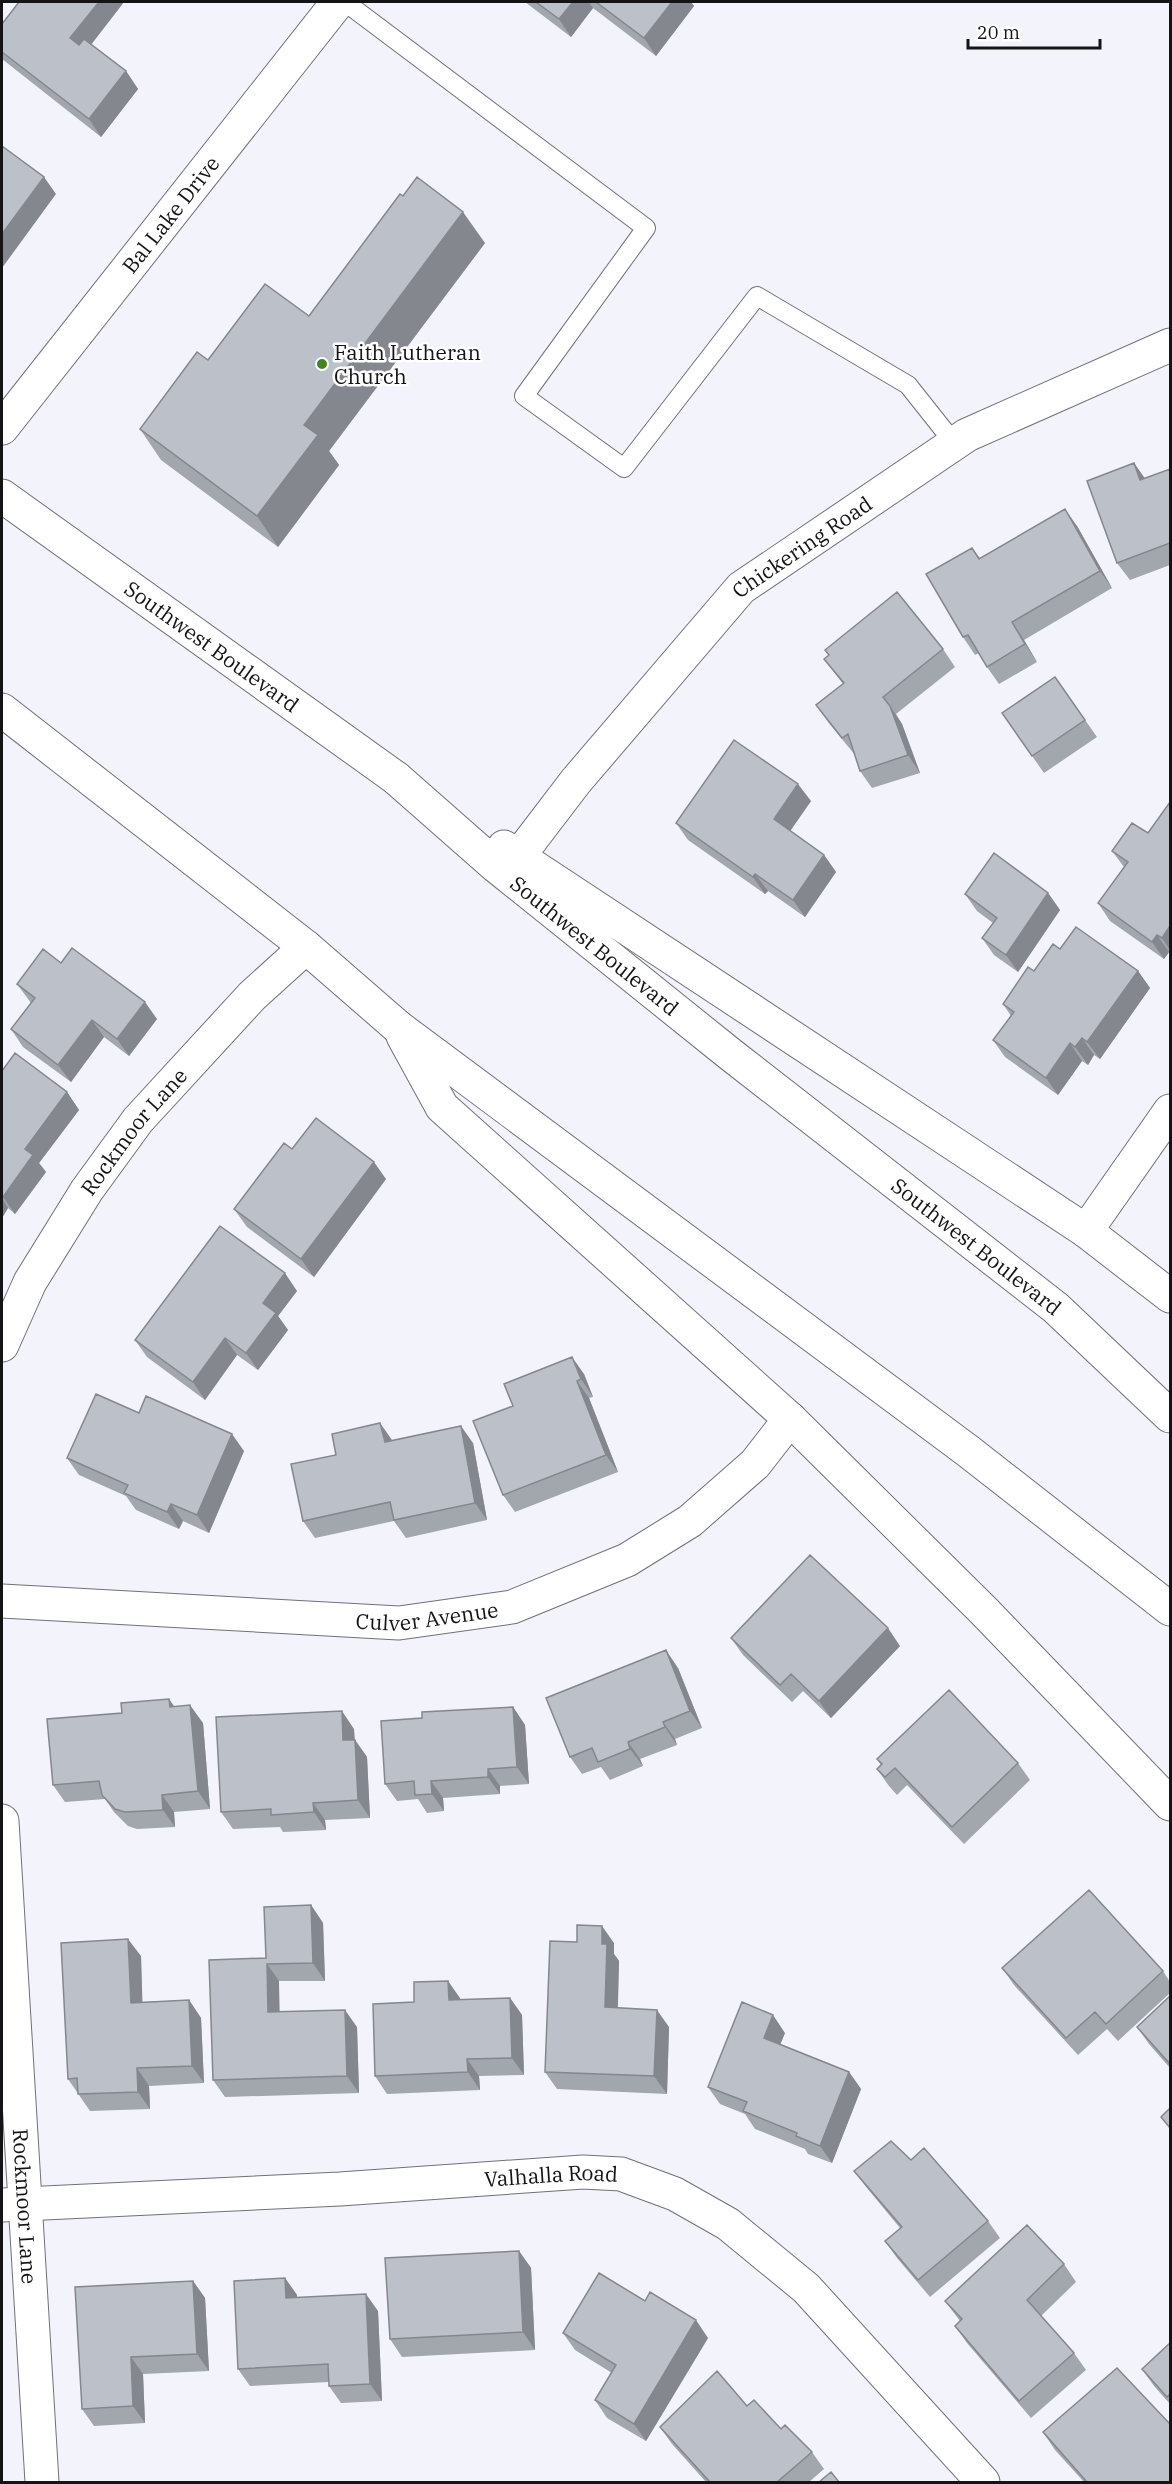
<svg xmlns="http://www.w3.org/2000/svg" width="1172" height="2484" font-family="'IBM Plex Serif',serif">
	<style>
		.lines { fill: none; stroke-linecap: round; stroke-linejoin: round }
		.service-casing { stroke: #707077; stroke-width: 20 }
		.minor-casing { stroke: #707077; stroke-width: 35 }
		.secondary-casing { stroke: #707077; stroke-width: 35 }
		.primary-casing { stroke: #707077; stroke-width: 35 }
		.motorway-casing { stroke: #707077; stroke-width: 35 }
		.service { stroke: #fff; stroke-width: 18 }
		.minor { stroke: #fff; stroke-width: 33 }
		.secondary { stroke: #fff; stroke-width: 33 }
		.primary { stroke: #fff; stroke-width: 33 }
		.motorway { stroke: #fff; stroke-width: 33 }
		.wall { fill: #a2a6ad }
		.shaded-wall { fill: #84878d }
		.building { fill: #bcc1c9; stroke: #84878d; stroke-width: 1.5 }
		.poi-dot { fill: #448323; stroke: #fff; stroke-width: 2 }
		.labels { text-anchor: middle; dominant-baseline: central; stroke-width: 5; stroke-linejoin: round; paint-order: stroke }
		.street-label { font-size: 21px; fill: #141417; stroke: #fff }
		.poi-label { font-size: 21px; fill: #141417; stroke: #fff; text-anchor: start }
	</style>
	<rect width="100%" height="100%" fill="#f3f3fb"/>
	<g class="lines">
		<defs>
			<path id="service" d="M345 2 646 228 524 396 624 468 757 296 908 385 954 443"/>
			<g id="minor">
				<path id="s1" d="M2 428 338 2"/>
				<path id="s2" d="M518 857 576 781 741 588 967 435 1170 345"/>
				<path d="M1086 1231 1170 1111"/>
				<path id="s3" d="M2 1345 30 1282 87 1190 138 1120 252 996 306 947"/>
				<path id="s4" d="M2 1601 399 1623 512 1607 627 1560 690 1521 755 1464 790 1419"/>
				<path id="s5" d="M2 1821 42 2482"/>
				<path id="s6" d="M2 2205 340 2189 583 2172 621 2174 675 2194 728 2224 806 2288 983 2482"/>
			</g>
			<path id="secondary" d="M1086 1231 1170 1296
				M790 1419 984 1611 1170 1804"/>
			<g id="primary">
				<path id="s7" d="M2 496 396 778"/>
				<path d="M2 710 306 947 398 1027"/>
			</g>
			<g id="motorway">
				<path id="s8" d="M396 778 496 866 730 1054 1056 1308 1170 1416"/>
				<path d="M504 847 1086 1231"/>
				<path d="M398 1027 968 1451 1170 1609"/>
				<path d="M403 1036 442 1107 790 1419"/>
			</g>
		</defs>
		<use href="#service" class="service-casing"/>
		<use href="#minor" class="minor-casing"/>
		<use href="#secondary" class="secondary-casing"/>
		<use href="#primary" class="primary-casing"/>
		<use href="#motorway" class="motorway-casing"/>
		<use href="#service" class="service"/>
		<use href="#minor" class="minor"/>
		<use href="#secondary" class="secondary"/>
		<use href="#primary" class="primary"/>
		<use href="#motorway" class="motorway"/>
	</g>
	<path class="wall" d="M124 2 91 45 126 71 138 89 101 137 2 59V24Z
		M525 2H691L694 6 656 56 593 8 571 37Z
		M403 196 485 243 329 451 339 465 278 547 161 460 140 429 208 360 309 316Z
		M1134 463 1145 479 1170 469V565L1130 580 1117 563Z
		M1077 526 1112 588 1024 640 1037 662 999 684 987 667 979 653 975 655 963 637 972 548 980 558Z
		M943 649 955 667 896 714 902 724 920 773 872 788 860 771 855 755 828 722 816 705 843 684 824 659Z
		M1055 677 1097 737 1044 773 1002 713Z
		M811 801 790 831 824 855 836 872 805 917 768 891 765 894 688 840 676 823Z
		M1170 802V953L1169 952 1164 959 1110 921 1098 903 1124 867 1112 851 1148 833Z
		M1048 893 1060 910 1018 972 994 955 982 938 993 923 977 911 965 894Z
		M1060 949 1138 971 1150 988 1100 1059 1094 1055 1088 1065 1082 1061 1058 1095 1005 1057 993 1040 1011 1016 1003 1004 1034 971Z
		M61 963 157 1019 129 1056 104 1037 71 1082 23 1047 11 1029 31 1003 17 984Z
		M2 1071 67 1092 79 1110 39 1163 46 1172 15 1214 8 1208 2 1218Z
		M292 1149 386 1179 314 1277 247 1227 234 1209Z
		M297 1291 278 1316 288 1330 258 1370 237 1355 205 1400 147 1357 135 1340Z
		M584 1374 593 1397 589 1398 618 1472 515 1512 503 1495 513 1406Z
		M139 1413 244 1451 209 1533 183 1521 179 1529 136 1510 126 1496 79 1475 67 1458Z
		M392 1441 473 1443 487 1520 406 1538 394 1521 315 1538 303 1521 336 1455Z
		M731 1638 900 1646 831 1718 803 1691 792 1702 743 1655Z
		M678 1668 702 1728 675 1739 677 1745 640 1759 643 1766 610 1780 601 1767 582 1774 570 1757Z
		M174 1707 203 1723 210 1809 174 1812 175 1827 137 1829 128 1826 114 1812 105 1799 65 1802 53 1785Z
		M513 1707 525 1725 529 1784 500 1786V1794L443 1798 444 1811 427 1813 418 1799 397 1801 385 1784 422 1718Z
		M354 1729 355 1740 367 1757 370 1818 325 1820 326 1830 283 1832 280 1827 233 1829 221 1812Z
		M877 1759 1018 1763 1030 1780 964 1844 907 1785 897 1795 889 1786 877 1769 881 1765Z
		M311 1905 323 1923 325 1981H279V2012L357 2027 359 2093 225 2097 213 2080 266 1958Z
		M614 1943V1954L619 1961 618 2008 669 2027 667 2094 557 2089 545 2072Z
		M141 1956 142 2002 189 2000 201 2018 204 2083 149 2086 150 2109 90 2111 68 2079Z
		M1002 1968 1163 1971 1170 1982V1993L1118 2041 1107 2029 1078 2055 1014 1985Z
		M448 1981 460 2000 510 1998 522 2015 524 2075 479 2076 480 2090 387 2094 375 2076 414 2002Z
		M1170 1996V2068L1149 2044 1137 2027Z
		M785 2033 780 2044 849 2072 861 2089 832 2163 808 2154 805 2149 755 2129 745 2114 720 2104 708 2087Z
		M911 2160 988 2221 1000 2238 930 2297 897 2258 885 2241 900 2228 867 2188 854 2171Z
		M519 2251 531 2268 535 2350 402 2357 390 2339Z
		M1064 2264 1076 2282 1041 2316 1074 2353 1086 2370 1031 2418 967 2343 955 2326 960 2321 945 2301Z
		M285 2278 297 2295V2297L378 2311 382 2401 341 2403 329 2386V2382L250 2386 238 2369Z
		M193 2281 205 2298 209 2371 143 2374 145 2423 94 2426 82 2409Z
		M645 2301 708 2338 646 2441 607 2418 595 2400 612 2373 575 2350 563 2333Z
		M1170 2343V2404L1154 2386 1142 2369Z
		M747 2406 781 2429 812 2452 824 2469 809 2482H706L672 2444 660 2427Z
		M1043 2432 1170 2482H1084L1055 2450Z"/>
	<path class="shaded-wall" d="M99 2H124L82 56 70 38Z
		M573 2H589L593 8 571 37 559 19Z
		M672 2H691L694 6 656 56 644 38Z
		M126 71 138 89 101 137 89 119Z
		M44 177 56 194 2 268V234Z
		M463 212 485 243 329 451 339 465 278 547 257 516 304 425Z
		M1134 463 1146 480H1140Z
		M1065 509 1077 526 1112 588 1100 571Z
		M1012 622 1024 640 1037 662 1025 644Z
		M890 706 902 724 920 773 908 755Z
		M798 784 811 801 786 837 774 819Z
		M824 855 836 872 805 917 793 900Z
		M755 874 768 891 765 894 753 877Z
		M1048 893 1060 910 1018 972 1006 955Z
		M1170 926V950L1162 938Z
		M1157 935 1169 952 1164 959 1152 942Z
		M1138 971 1150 988 1100 1059 1087 1042Z
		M145 1002 157 1019 129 1056 117 1039Z
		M92 1020 104 1037 71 1082 58 1065Z
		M1082 1038 1094 1055 1088 1065 1075 1047Z
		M1070 1043 1082 1061 1058 1095 1046 1078Z
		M67 1092 79 1110 39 1163 46 1172 15 1214 3 1197 25 1149Z
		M374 1162 386 1179 314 1277 301 1259Z
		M2 1198 8 1208 2 1218Z
		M285 1273 297 1291 278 1316 288 1330 258 1370 246 1353 263 1303Z
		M225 1338 237 1355 205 1400 193 1382Z
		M572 1357 584 1374 593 1397 581 1379Z
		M577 1381 589 1398 618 1472 606 1455Z
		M380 1423 392 1440 397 1460 385 1442Z
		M461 1426 473 1443 487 1520 475 1503Z
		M232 1434 244 1451 209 1533 197 1515Z
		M171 1504 183 1521 179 1529 167 1512Z
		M888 1628 900 1646 831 1718 819 1701Z
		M666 1650 678 1668 702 1728 690 1711Z
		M169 1699 181 1716 170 1707Z
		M190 1705 203 1723 210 1809 198 1791Z
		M513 1707 525 1725 529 1784 517 1767Z
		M342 1711 354 1729 355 1758 343 1740Z
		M663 1722 675 1739 677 1745 665 1727Z
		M355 1740 367 1757 370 1818 358 1800Z
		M628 1742 640 1759 643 1766 630 1749Z
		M488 1769 500 1786V1794L488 1777Z
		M431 1781 443 1798 444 1811 432 1794Z
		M162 1795 174 1812 175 1827 163 1810Z
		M313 1803 325 1820 326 1830 314 1812Z
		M311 1905 323 1923 325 1981 313 1963Z
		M602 1926 614 1943V1954L619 1961 617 2025 605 2007 602 1944Z
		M128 1939 141 1956 143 2020 131 2003Z
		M267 1964 279 1981 280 2030 268 2012Z
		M448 1981 460 1998 461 2017 449 2000Z
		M510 1998 522 2015 524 2075 512 2058Z
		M189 2000 201 2018 204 2083 192 2066Z
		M345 2010 357 2027 359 2093 347 2076Z
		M657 2010 669 2027 667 2094 654 2076Z
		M773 2015 785 2033 776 2055 764 2038Z
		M467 2059 479 2076 480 2090 468 2072Z
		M137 2068 149 2086 150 2109 138 2092Z
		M849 2072 861 2089 832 2163 820 2146Z
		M519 2251 531 2268 535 2350 523 2332Z
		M285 2278 297 2295 298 2315 286 2298Z
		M193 2281 205 2298 209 2371 197 2354Z
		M366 2294 378 2311 382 2401 370 2384Z
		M696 2320 708 2338 646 2441 634 2424Z
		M131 2357 143 2374 145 2423 133 2406Z"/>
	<path class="building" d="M19 2H99L70 38 79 45 84 39 126 71 89 119 2 52V24Z
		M536 2H573L559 19Z
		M596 2H672L644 38Z
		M2 146 44 177 2 234Z
		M417 177 463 212 304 425 318 435 257 516 140 429 197 352 208 360 265 284 309 316 400 194 403 196Z
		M1134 463 1140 480 1170 469V543L1117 563 1087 481Z
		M1065 509 1100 571 1012 622 1025 644 987 667 968 635 963 637 926 574 972 548 979 559Z
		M897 592 943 649 883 697 890 706 908 755 860 771 848 734 842 738 816 705 844 683 824 659 829 655 825 650Z
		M1055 677 1085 720 1032 756 1002 713Z
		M734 740 798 784 774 819 824 855 793 900 755 874 753 877 676 823Z
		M1170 802V926L1162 938 1157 935 1152 942 1098 903 1128 862 1112 851 1132 823 1148 833Z
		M994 853 1048 893 1006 955 982 938 997 918 965 894Z
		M1076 927 1138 971 1087 1042 1082 1038 1075 1047 1070 1043 1046 1078 993 1040 1014 1012 1003 1004 1028 967 1034 971 1053 944 1060 949Z
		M72 948 145 1002 117 1039 92 1020 58 1065 11 1029 35 998 17 984 43 949 61 963Z
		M15 1053 67 1092 25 1149 33 1155 3 1197 2 1196V1071Z
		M316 1118 374 1162 301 1259 234 1209 284 1143 292 1149Z
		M220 1226 285 1273 263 1303 276 1313 246 1353 225 1338 193 1382 135 1340Z
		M572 1357 581 1379 577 1381 606 1455 503 1495 473 1421 513 1406 504 1384Z
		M96 1394 139 1413 146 1396 232 1434 197 1515 171 1504 167 1512 124 1493 128 1485 67 1458Z
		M380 1423 385 1442 461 1426 475 1503 394 1520 390 1502 303 1521 291 1464 336 1455 332 1434Z
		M810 1555 888 1628 819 1701 791 1674 780 1685 731 1638Z
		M666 1650 690 1711 663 1722 665 1727 628 1742 630 1749 598 1762 592 1748 570 1757 546 1698Z
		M949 1690 1018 1763 952 1827 895 1768 885 1777 877 1769 882 1764 877 1759Z
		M169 1699 170 1707 190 1705 198 1791 162 1795 163 1810 125 1812 115 1809 102 1795 99 1781 53 1785 47 1719 122 1713 121 1703Z
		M513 1707 517 1767 488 1769V1777L431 1781 432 1794 415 1795 414 1781 385 1784 381 1721 422 1718V1712Z
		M342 1711 343 1740H355L358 1800 313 1803 314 1812 271 1815V1809L221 1812 216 1717Z
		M1089 1890 1163 1971 1106 2024 1095 2012 1066 2038 1002 1968Z
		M311 1905 313 1963 267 1964 268 2012 345 2010 347 2076 213 2080 209 1960 266 1958 264 1907Z
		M577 1925 602 1926V1944H607L605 2007 657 2010 654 2076 545 2072 550 1941 577 1942Z
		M128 1939 131 2003 189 2000 192 2066 137 2068 138 2092 78 2094 77 2078 68 2079 61 1943Z
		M448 1981 449 2000 510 1998 512 2058 467 2059 468 2072 375 2076 373 2004 414 2002V1982Z
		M1170 1996V2064L1137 2027Z
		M742 2002 773 2015 764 2038 849 2072 820 2146 796 2136 797 2133 743 2111 747 2102 708 2087Z
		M1170 2108V2128L1161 2117Z
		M891 2141 911 2160 924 2148 988 2221 918 2280 885 2241 902 2227 854 2171Z
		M1027 2225 1064 2264 1027 2300 1074 2353 1019 2401 955 2326 962 2319 945 2301Z
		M519 2251 523 2332 390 2339 385 2258Z
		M599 2273 645 2301 650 2292 696 2320 634 2424 595 2400 616 2365 563 2333Z
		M285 2278 286 2298 366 2294 370 2384 329 2386 328 2364 238 2369 234 2281Z
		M193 2281 197 2354 131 2357 133 2406 82 2409 75 2287Z
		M1170 2343V2394L1167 2397 1142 2369Z
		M1117 2368 1170 2424V2482H1087L1043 2432Z
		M717 2371 747 2406 754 2400 781 2429 785 2425 812 2452 777 2482H710L660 2427Z
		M831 2472 839 2482H819Z"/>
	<circle class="poi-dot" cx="322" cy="364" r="6"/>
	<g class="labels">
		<g class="street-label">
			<text stroke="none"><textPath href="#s1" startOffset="272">Bal Lake Drive</textPath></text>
			<text stroke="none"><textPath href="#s2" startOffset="423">Chickering Road</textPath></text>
			<text stroke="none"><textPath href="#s7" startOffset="258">Southwest Boulevard</textPath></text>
			<text stroke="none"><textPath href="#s8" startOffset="260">Southwest Boulevard</textPath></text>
			<text stroke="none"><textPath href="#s3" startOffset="252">Rockmoor Lane</textPath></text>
			<text stroke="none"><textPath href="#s8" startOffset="746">Southwest Boulevard</textPath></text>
			<text stroke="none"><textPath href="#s4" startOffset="426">Culver Avenue</textPath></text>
			<text stroke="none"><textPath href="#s6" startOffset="550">Valhalla Road</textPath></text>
			<text stroke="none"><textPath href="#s5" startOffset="386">Rockmoor Lane</textPath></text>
		</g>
		<g class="poi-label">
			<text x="334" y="352">Faith Lutheran<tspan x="334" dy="24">Church</tspan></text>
		</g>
	</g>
	<rect width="1172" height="2484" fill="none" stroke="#141417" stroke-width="6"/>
	<path d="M968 39v9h132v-9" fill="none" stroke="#141417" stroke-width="3"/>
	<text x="977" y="39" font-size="18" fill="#141417" stroke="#ffffff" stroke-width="4.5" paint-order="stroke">20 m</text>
</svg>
